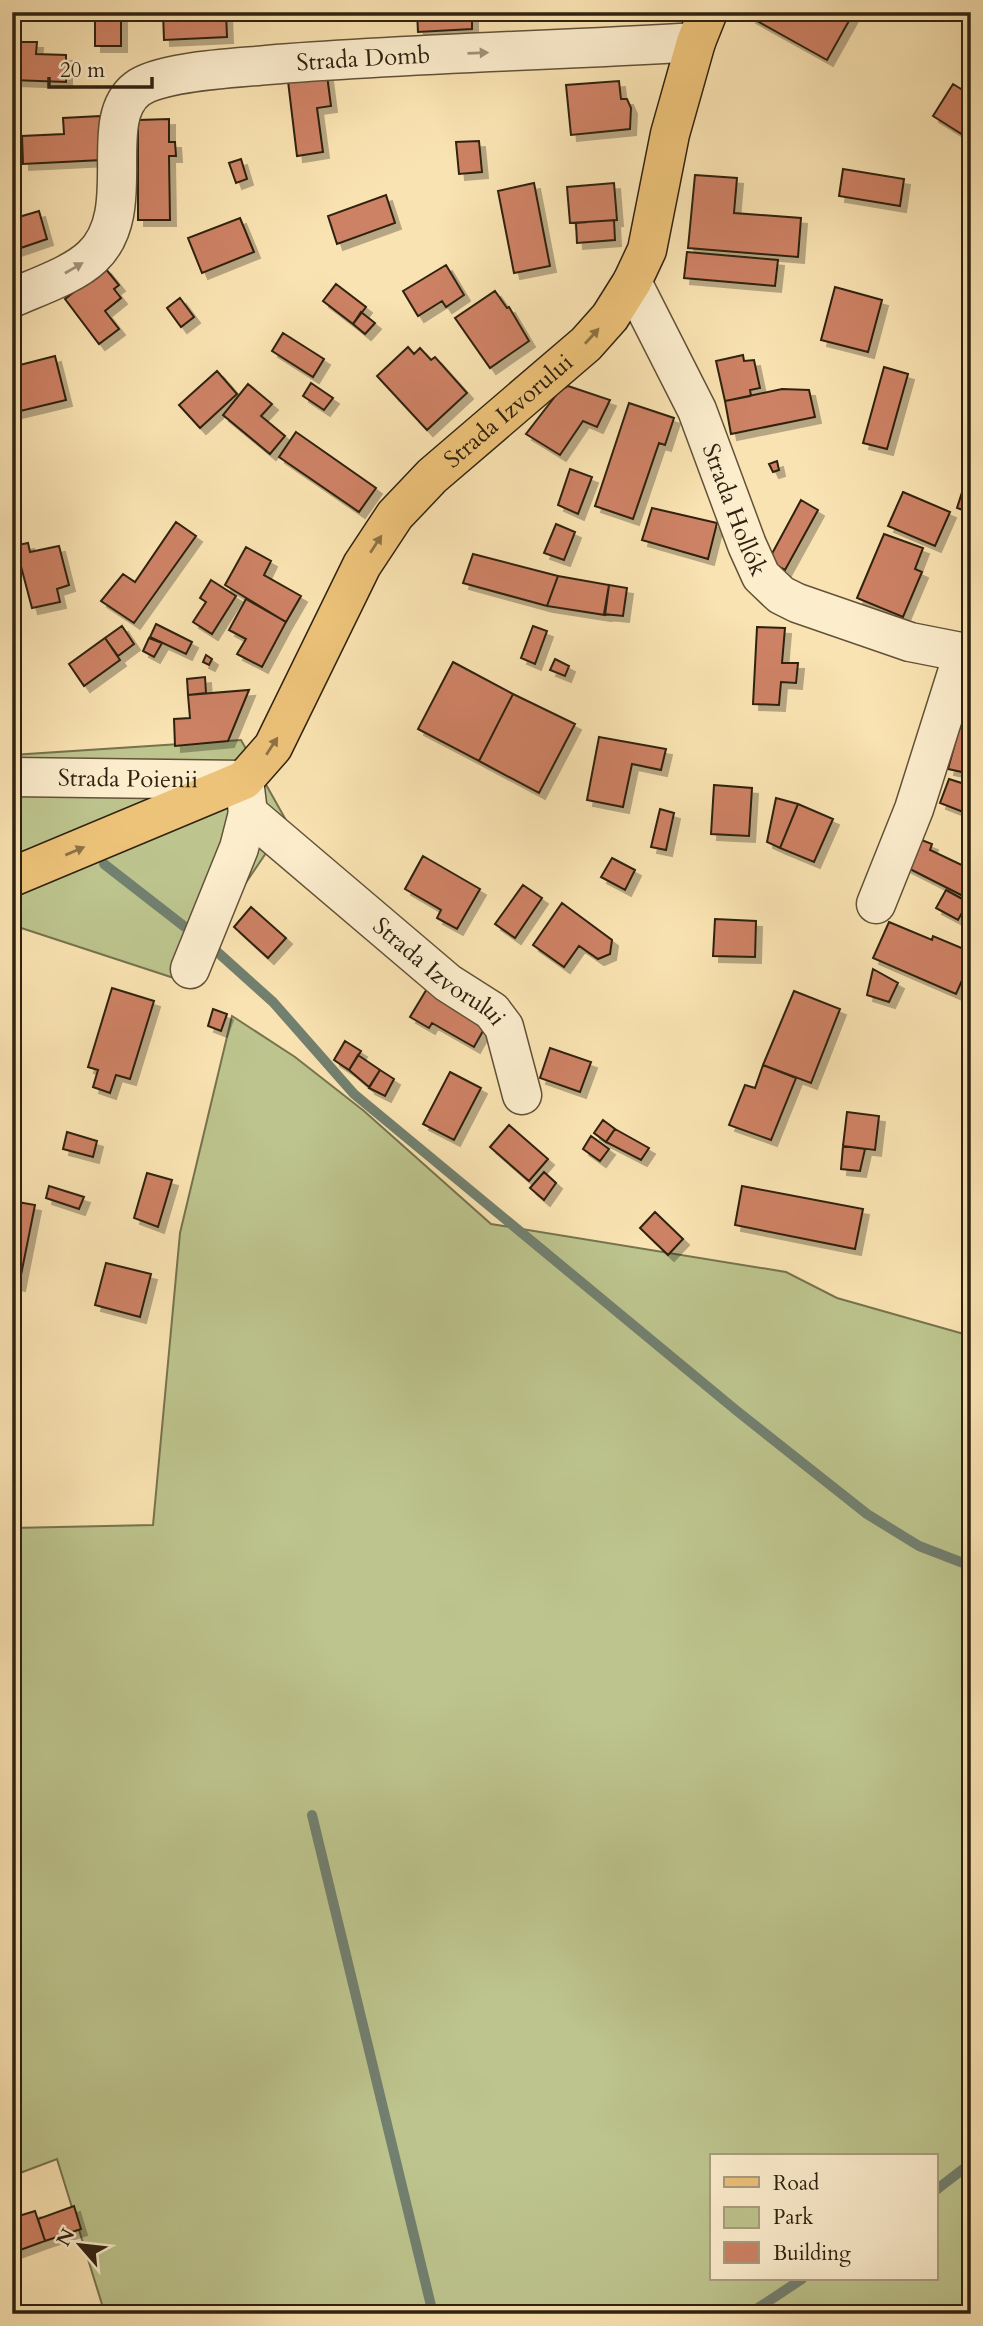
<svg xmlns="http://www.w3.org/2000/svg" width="983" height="2326" font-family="Cardo,serif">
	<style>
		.green { fill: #bdc48d; stroke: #76734e; stroke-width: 2; fill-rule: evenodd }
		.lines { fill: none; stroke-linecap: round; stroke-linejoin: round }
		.stream { stroke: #728070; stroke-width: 10 }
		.building { fill: #ce8265; stroke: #2f2210; stroke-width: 2; filter: url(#shadow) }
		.minor-casing { stroke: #625238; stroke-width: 41 }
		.primary-casing { stroke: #2f2210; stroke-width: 41 }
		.minor { stroke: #fcedcd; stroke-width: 38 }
		.primary { stroke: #edc279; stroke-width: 38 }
		.oneway { fill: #a09278 }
		.oneway2 { fill: #8e7244 }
		.labels { text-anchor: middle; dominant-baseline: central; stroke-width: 5; stroke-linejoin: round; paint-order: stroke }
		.street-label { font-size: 24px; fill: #2f2210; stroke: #fcedcd }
	</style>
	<defs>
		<filter id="shadow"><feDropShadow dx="6" dy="6" stdDeviation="0" flood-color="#0004"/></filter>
	</defs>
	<rect width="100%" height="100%" fill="#fae3b2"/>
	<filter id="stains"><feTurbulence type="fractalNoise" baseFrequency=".00286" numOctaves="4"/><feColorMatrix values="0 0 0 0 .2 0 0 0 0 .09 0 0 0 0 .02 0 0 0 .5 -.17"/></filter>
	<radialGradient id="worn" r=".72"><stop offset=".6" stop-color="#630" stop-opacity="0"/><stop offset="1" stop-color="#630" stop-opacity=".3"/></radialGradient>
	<path class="green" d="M241 740 287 822 180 980 12 925V755Z
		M232 1016 295 1057 364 1111 491 1224 786 1272 837 1298 971 1336V2314H105L57 2159 12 2176V1528L153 1525 180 1233ZM712 2156H936V2279H712Z"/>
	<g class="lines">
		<path class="stream" d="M104 864 185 927
			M214 949 273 1002 354 1094 737 1411 867 1514 919 1546 971 1566
			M312 1815 433 2314
			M936 2190 971 2163
			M749 2314 802 2279"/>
	</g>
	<path class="building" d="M95 12H121V46H95Z
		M163 12H226L227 37 164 40Z
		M417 12H472V29L418 32Z
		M753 12H854L827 60 750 17Z
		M17 42H37L36 54 66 55V82L12 80V48H17Z
		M327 75 331 106 317 108 323 152 297 156 288 81Z
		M619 81 621 99H627L631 108 630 129 571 135 566 85Z
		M953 84 971 95V124L963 135 933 116Z
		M100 116 102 160 23 164 22 136 64 134 63 118Z
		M169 119V142H175L176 156H169L170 220H138V120Z
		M479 141 482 172 459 174 456 142Z
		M241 159 247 179 236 183 229 163Z
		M843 169 904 179 900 206 839 196Z
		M695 175 737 178 734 213 801 218 798 257 688 248Z
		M534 183 550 266 514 273 498 191Z
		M614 183 617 220 570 223 567 187Z
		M386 195 395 223 337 244 328 216Z
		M39 211 47 239 12 251V219Z
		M240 218 254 252 202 273 188 238Z
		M614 220 615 240 577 243 576 223Z
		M687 252 778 260 775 286 684 278Z
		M446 265 464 295 446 307 442 301 418 316 403 291Z
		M105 268 119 285 114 289 121 298 105 311 119 329 99 344 65 299Z
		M336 284 366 307 353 324 323 301Z
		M835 287 882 300 868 352 821 340Z
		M495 291 507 308 509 307 529 341 490 368 455 318Z
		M180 298 194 317 181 327 167 308Z
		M361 312 375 323 365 334 353 324Z
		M283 333 324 359 313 377 272 351Z
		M408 347 414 354 420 348 431 360 435 357 467 393 427 430 377 376Z
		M743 355 744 361 754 360 760 388 750 390 751 396 725 401 716 361Z
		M55 356 66 400 12 413V367Z
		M884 367 908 374 887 449 863 443Z
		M217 371 237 394 200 428 179 405Z
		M311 383 333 398 324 410 303 396Z
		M248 384 272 404 261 416 285 436 270 454 223 415Z
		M568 386 610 400 597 427 583 421 560 455 526 434 560 390Z
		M782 389 809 390 815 417 731 434 725 401Z
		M629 403 674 418 665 445 659 443 633 519 595 506Z
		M296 432 376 488 359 512 279 457Z
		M777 461 779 470 773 472 769 464Z
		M570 469 592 477 578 514 558 505Z
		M964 486 971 489V513L957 508Z
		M903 492 950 512 935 546 888 526Z
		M801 500 818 510 785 570 768 561Z
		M652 508 717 523 708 559 642 540Z
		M176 522 196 536 134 623 101 601 123 574 135 582Z
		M556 524 575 532 564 560 544 553Z
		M884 534 923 548 915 569 922 572 903 617 857 598Z
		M28 543 30 552 59 546 69 585 57 589 60 602 32 608 18 555V545Z
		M246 547 271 561 264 575 301 596 286 622 225 585Z
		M473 554 558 576 547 606 463 583Z
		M558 576 609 585 605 615 547 606Z
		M211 580 236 596 212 634 193 622 206 602 200 598Z
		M609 585 627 588 623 616 604 614Z
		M246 599 286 622 262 667 237 654 246 639 229 630Z
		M156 624 192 642 186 654 150 637Z
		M122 626 134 644 118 656 105 638Z
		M533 626 547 631 535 664 521 658Z
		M757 627 785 628 782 663H798L796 683 781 682 779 705 753 704Z
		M105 638 120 660 84 686 69 664Z
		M149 638 162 643 154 657 143 651Z
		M206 655 212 659 209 665 203 662Z
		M555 659 569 666 565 676 550 670Z
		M453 662 513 694 479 761 418 729Z
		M205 677 206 693 188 695 187 679Z
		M971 685V774L948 769Z
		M249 690 228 741 175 746 174 719 190 718 188 695Z
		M513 694 575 724 539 793 479 761Z
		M599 737 666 749 661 770 632 764 623 807 587 800Z
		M949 779 971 786V815L940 803Z
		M714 785 752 788 749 836 711 834Z
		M776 798 798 804 780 848 767 842Z
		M798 804 833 819 814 862 780 848Z
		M660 809 674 813 666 850 651 847Z
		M914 837 932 844 930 850 966 867 962 877 971 882V900L902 865Z
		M423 856 480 889 457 929 437 918 441 910 405 889Z
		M612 858 635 870 625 890 601 877Z
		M523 885 542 898 515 938 495 924Z
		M946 890 968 902 958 920 936 908Z
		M562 903 612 940 610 954 598 959 579 946 564 967 533 945Z
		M251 907 286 938 268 958 234 927Z
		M715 919 756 921 755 957 713 956Z
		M889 922 932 940 933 936 971 952V960L956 994 873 958Z
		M873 969 898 983 889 1002 867 995Z
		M428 987 488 1022 474 1047 432 1023 429 1028 410 1017Z
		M112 988 154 1001 130 1079 116 1075 110 1093 93 1087 98 1070 88 1067Z
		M794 991 840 1009 811 1083 763 1065Z
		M213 1009 227 1014 221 1031 208 1026Z
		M345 1041 361 1051 349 1070 334 1060Z
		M550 1048 591 1062 580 1092 540 1078Z
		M358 1055 380 1070 369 1087 349 1070Z
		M763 1065 796 1078 771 1140 729 1125 745 1085 755 1088Z
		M380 1070 394 1079 385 1096 369 1088Z
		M450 1072 481 1088 454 1140 423 1124Z
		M847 1112 879 1116 875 1150 843 1146Z
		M603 1120 615 1129 606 1142 594 1133Z
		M509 1125 548 1159 529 1181 490 1147Z
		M615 1129 649 1148 641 1160 606 1142Z
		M67 1132 97 1141 93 1157 63 1149Z
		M591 1136 609 1149 600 1161 583 1149Z
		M843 1146 865 1149 860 1171 841 1169Z
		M544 1172 556 1183 544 1200 530 1188Z
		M147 1173 172 1180 158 1227 134 1218Z
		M49 1186 84 1197 79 1209 46 1198Z
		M742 1186 863 1209 855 1249 735 1225Z
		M12 1201 35 1205 19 1285 12 1283Z
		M655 1212 683 1239 668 1255 640 1228Z
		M106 1263 151 1274 140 1317 95 1305Z
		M74 2206 81 2229 45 2241 38 2219Z
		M35 2211 45 2241 12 2253V2218Z"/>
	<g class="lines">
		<defs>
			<g id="minor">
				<path id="s1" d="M632 282 697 410 747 545 761 576 781 595 797 603 910 642 971 654"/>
				<path id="s2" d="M12 298C37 287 73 275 92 257 141 211 95 121 137 89 160 71 237 68 267 65 409 53 553 51 696 42"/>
				<path id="s3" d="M12 777 244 780 248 813 448 983 492 1011 504 1027 522 1095"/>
				<path d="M876 904 914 809 963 654"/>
				<path d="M190 969 239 848 248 813"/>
			</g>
			<g id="primary">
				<path id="s4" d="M12 877 244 780 273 747 362 565 395 515 432 476 586 344 610 317 632 282 647 250 670 134 696 42 708 12"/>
			</g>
		</defs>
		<use href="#minor" class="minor-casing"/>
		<use href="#primary" class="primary-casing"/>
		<use href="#minor" class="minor"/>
		<use href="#primary" class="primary"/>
	</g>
	<defs><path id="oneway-solid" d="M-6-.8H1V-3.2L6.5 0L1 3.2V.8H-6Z" transform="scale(1.75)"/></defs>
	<g class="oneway">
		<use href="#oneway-solid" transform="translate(478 53) rotate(-2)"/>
		<use href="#oneway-solid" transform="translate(74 268) rotate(-30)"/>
	</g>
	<g class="oneway2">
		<use href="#oneway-solid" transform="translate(592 336) rotate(-48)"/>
		<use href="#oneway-solid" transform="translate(376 544) rotate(-57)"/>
		<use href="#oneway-solid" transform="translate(272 746) rotate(-57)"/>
		<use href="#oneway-solid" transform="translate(75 851) rotate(-23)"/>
	</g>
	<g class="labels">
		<g class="street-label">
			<text stroke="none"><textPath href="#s2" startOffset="500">Strada Domb</textPath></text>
			<text stroke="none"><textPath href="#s4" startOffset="712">Strada Izvorului</textPath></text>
			<text stroke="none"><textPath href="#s1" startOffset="250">Strada Hollók</textPath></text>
			<text stroke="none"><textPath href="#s3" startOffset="116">Strada Poienii</textPath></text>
			<text stroke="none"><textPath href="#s3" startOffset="514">Strada Izvorului</textPath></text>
		</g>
	</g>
	<rect width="983" height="2326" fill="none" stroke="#fae3b2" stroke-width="42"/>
	<rect x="14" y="14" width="955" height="2298" fill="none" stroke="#2f2210" stroke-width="3.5"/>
	<rect x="21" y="21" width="941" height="2284" fill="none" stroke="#2f2210" stroke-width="2"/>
	<rect x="710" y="2154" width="228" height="126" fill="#fcedcd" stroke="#aa9c81" stroke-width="2"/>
	<rect x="724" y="2177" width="35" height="10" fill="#edc279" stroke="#aa9c81" stroke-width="2"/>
	<text x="773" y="2190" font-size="21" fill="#2f2210">Road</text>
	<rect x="724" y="2207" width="35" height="21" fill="#bdc48d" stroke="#aa9c81" stroke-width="2"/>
	<text x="773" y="2224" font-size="21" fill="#2f2210">Park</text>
	<rect x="724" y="2242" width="35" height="21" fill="#ce8265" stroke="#aa9c81" stroke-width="2"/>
	<text x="773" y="2260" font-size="21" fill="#2f2210">Building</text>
	<g transform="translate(80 2245) rotate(298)" stroke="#fcedcd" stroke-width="5" paint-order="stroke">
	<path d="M0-5L12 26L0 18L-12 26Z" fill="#2f2210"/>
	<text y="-10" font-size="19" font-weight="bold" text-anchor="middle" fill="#2f2210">N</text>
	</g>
	<path d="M49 77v10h103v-10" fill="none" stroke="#2f2210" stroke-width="3.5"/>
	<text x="60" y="77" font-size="21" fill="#2f2210" stroke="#fcedcd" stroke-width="5" paint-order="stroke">20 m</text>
	<rect width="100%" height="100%" filter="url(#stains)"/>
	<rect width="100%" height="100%" fill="url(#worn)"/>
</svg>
